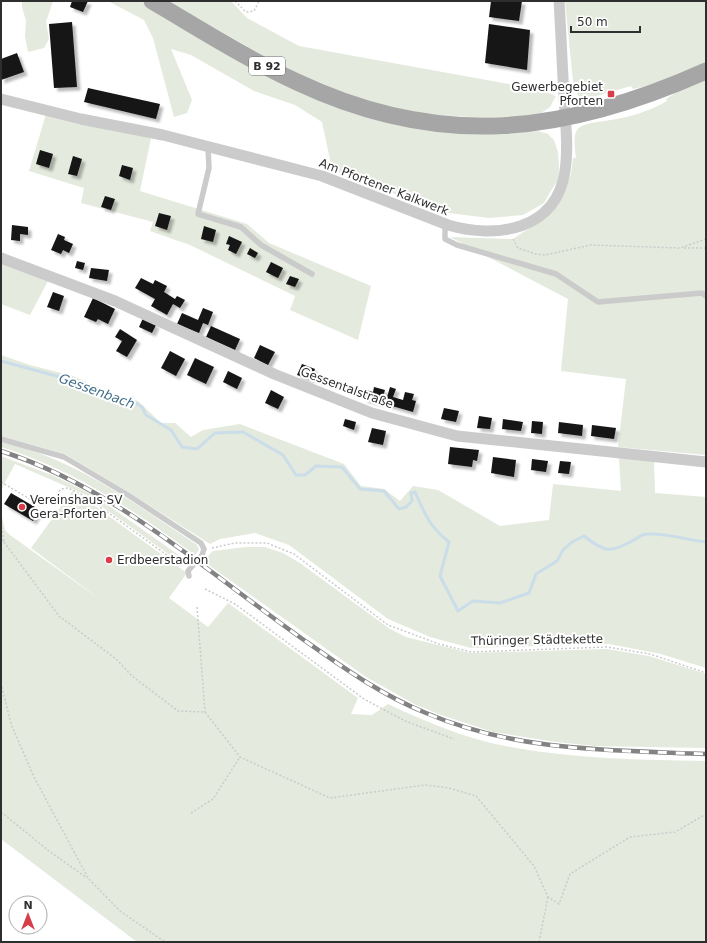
<svg xmlns="http://www.w3.org/2000/svg" width="707" height="943" font-family="'DejaVu Sans',sans-serif">
	<style>
		.green { fill: #e4eadd }
		.lines { fill: none; stroke-linecap: round; stroke-linejoin: round }
		.stream { stroke: #cadde9; stroke-width: 3 }
		.building { fill: #151515; filter: url(#shadow) }
		.path { stroke: #cbcbcb; stroke-width: 1.5; stroke-dasharray: 2 2; stroke-linecap: butt }
		.service { stroke: #cbcbcb; stroke-width: 5.5 }
		.minor { stroke: #cbcbcb; stroke-width: 11 }
		.primary { stroke: #a6a6a6; stroke-width: 17 }
		.rail-casing { stroke: #838383; stroke-width: 4.5 }
		.rail { stroke: #fff; stroke-width: 3; stroke-dasharray: 9; stroke-linecap: butt }
		.poi-dot { fill: #d73e49; stroke: #fff; stroke-width: 1.5 }
		.labels { text-anchor: middle; dominant-baseline: central; stroke-width: 4; stroke-linejoin: round; paint-order: stroke }
		.shield { fill: #fff; stroke: #6d6d6d; stroke-width: 1 }
		.shield-label { font-size: 11px; font-weight: bold; fill: #2e2e2e }
		.poi-label { font-size: 12px; fill: #2e2e2e; stroke: #fff; text-anchor: start }
		.street-label { font-size: 12px; fill: #2e2e2e; stroke: #fff }
		.water-label { font-size: 13px; font-style: italic; fill: #426e89; stroke: #fff }
	</style>
	<defs>
		<filter id="shadow"><feDropShadow dx="3.5" dy="3.5" stdDeviation="1" flood-color="#0004"/></filter>
	</defs>
	<rect width="100%" height="100%" fill="#fff"/>
	<path class="green" d="M22 1H53L46 22 49 39 44 48 28 52 25 36 26 21 22 7Z
		M108 1H140L253 66 446 132 492 134 538 131 548 134 554 140 558 152 559 168 558 179 544 203 523 215 489 218 441 212 332 169 322 122 295 105 254 91 191 55 171 49 192 100 187 113 174 117 153 38 144 20Z
		M167 1H231L247 18 299 46 541 90 556 96 550 107 541 113 521 117H471L433 115 389 107 373 103 299 76Z
		M565 1H706V63L655 84 633 89 631 86 586 99 579 97 575 90 573 81Z
		M706 77V455L618 447 626 379 561 371 568 299 450 237 513 239 538 222 559 204 557 201 571 174 573 158H576C575 150 573 137 577 130 580 125 591 123 597 122 622 119 645 114 667 101L666 99 680 90Z
		M46 114 151 138 140 191 247 224 269 243 371 286 358 340 290 310 295 296 190 245 150 231 153 222 81 203 84 188 29 171Z
		M1 260 49 279 30 315 1 304Z
		M1 355 30 365 73 376 111 393 138 401 161 423H175L191 437 203 430 240 424 344 464 361 486 384 489 400 501 413 486 438 490 500 526 549 520 553 484 621 491 619 458 654 461 655 493 706 497V668L661 654 609 644 471 648 430 637 388 619 289 545 255 533 220 539 210 544 130 493 65 454 1 436Z
		M1 442C74 458 136 504 197 545L199 550 195 555C135 511 73 469 1 447Z
		M1 456 54 476 95 496 190 563 185 566 86 495 15 464 2 488 1 500Z
		M73 490 187 573 169 598 208 627 228 603 358 698 351 714 372 715 388 704C426 722 464 738 505 746 572 759 639 760 706 761V942H137L1 839V512L5 530 10 535 105 603 31 548Z
		M245 547H265L283 553 300 563 390 629 406 637 470 653 607 649 649 656 706 674V748L595 746 556 742 493 732 441 715 414 704 366 677 203 561 213 551Z"/>
	<g class="lines">
		<path class="stream" d="M1 361 75 381 121 401 131 400 142 407 146 415 171 430 182 447 197 449 215 433 243 432 283 455 296 475H305L316 466 342 467 360 489 384 491 399 509 406 507 412 501 411 493 415 492C425 514 429 526 449 542L440 576 458 611 473 601 500 603 529 593 536 574 557 561 563 550 572 542 584 536C605 553 611 553 634 540 638 537 643 534 648 534 668 533 686 540 706 542"/>
	</g>
	<path class="building" d="M72 1H88L83 12 70 7Z
		M491 1H522L519 21 489 17Z
		M72 22 77 87 54 88 49 24Z
		M489 24 530 30 527 70 485 63Z
		M17 53 24 72 1 80V59Z
		M88 88 160 104 156 119 84 102Z
		M40 150 53 154 49 168 36 164Z
		M73 156 82 159 77 176 68 174Z
		M122 165 133 168 130 180 119 176Z
		M105 196 115 199 111 210 101 207Z
		M159 213 171 216 167 230 155 226Z
		M12 225 28 227V235L20 234V241L11 240Z
		M204 226 216 230 213 242 201 239Z
		M58 234 65 237 64 240 73 244 69 253 63 250 61 254 51 250Z
		M229 236 242 242 236 254 228 250 230 245 226 244Z
		M250 248 258 253 255 258 247 254Z
		M77 261 85 263 83 270 75 268Z
		M271 262 283 268 278 278 266 272Z
		M91 268 109 270 107 281 89 278Z
		M290 276 299 279 295 287 286 284Z
		M141 278 153 284 155 280 167 286 164 292 175 299 177 296 185 300 180 308 173 304 167 315 151 306 155 299 135 288Z
		M53 292 64 296 59 311 47 307Z
		M93 298 115 309 108 324 98 319 96 322 84 317Z
		M203 308 213 312 208 325 203 323 199 333 177 324 182 313 198 320Z
		M143 318 156 325 152 333 139 327Z
		M211 326 240 339 235 350 206 337Z
		M120 329 137 340 127 357 116 351 122 341 115 337Z
		M260 345 275 352 268 365 254 358Z
		M170 351 185 359 176 376 161 368Z
		M195 358 214 367 206 384 187 375Z
		M302 364 315 369 311 380 297 375Z
		M228 371 242 378 237 389 223 382Z
		M374 387 385 390 381 403 364 399 366 390 373 392Z
		M390 387 396 389 393 397 403 400 405 392 414 394 412 400 416 401 413 412 385 404Z
		M271 390 284 397 278 409 265 403Z
		M444 408 459 411 456 422 441 419Z
		M479 416 492 418 490 429 477 428Z
		M345 419 356 422 354 430 343 426Z
		M503 419 523 422 521 431 502 429Z
		M532 421 543 422 542 434 531 433Z
		M559 422 583 425 582 436 558 433Z
		M592 425 616 428 614 439 591 436Z
		M372 428 386 431 383 445 368 442Z
		M450 447 479 450 477 461 473 460 472 467 448 464Z
		M493 457 516 460 514 477 491 473Z
		M532 459 548 461 546 472 531 470Z
		M560 461 571 462 569 474 558 473Z
		M11 493 40 510 33 521 4 504Z"/>
	<g class="lines">
		<path class="path" d="M235 1 246 12 254 11 259 1
			M513 239 518 248 536 254 545 255 591 245 680 248 706 239
			M684 248H706
			M1 482 37 503 52 500 61 489 68 488 85 496 182 566
			M1 523 4 542 1 537
			M4 542 59 616 116 659 132 676 178 711 205 712 240 757 330 798 425 785 449 788 476 796 534 866 548 897 559 904 570 874 630 837 675 832 706 814
			M212 548 235 543H267L294 554 388 625 439 644 471 652 607 647 650 654 706 673
			M205 589 235 604 364 699 405 721 454 739
			M197 607 205 712
			M1 683 11 724 34 777 88 878 120 911 165 942
			M1 812 49 851 87 878
			M191 813 213 799 240 757
			M539 942 548 897"/>
		<path class="service" d="M208 147 209 168 198 214 241 227 261 245 312 274
			M445 224V239L457 245 556 274 598 302 702 293 706 296
			M1 439 64 457 128 495 201 543 204 549 202 555 188 571 189 576"/>
		<path class="minor" d="M1 99 81 119 163 135 322 176 448 225C496 239 556 231 565 171 569 146 565 120 564 95 562 64 561 32 559 1
			M1 258 115 301 274 374 372 413 457 436 706 462"/>
		<path class="primary" d="M152 1C200 29 247 59 297 82 441 150 565 134 706 71"/>
		<defs>
			<path id="rail" d="M1 451C115 488 205 570 301 638 341 666 381 695 426 713 518 752 609 750 706 754"/>
		</defs>
		<use href="#rail" class="rail-casing"/>
		<use href="#rail" class="rail"/>
	</g>
	<g class="poi-dot">
		<rect x="607" y="90" width="8" height="8" rx="2"/>
		<circle cx="22" cy="507" r="4"/>
		<circle cx="109" cy="560" r="4"/>
	</g>
	<g class="labels">
		<rect class="shield" x="249" y="57" width="36" height="18" rx="3"/>
		<g class="shield-label">
			<text x="267" y="66">B 92</text>
		</g>
		<g class="poi-label">
			<text x="603" y="87" text-anchor="end">Gewerbegebiet<tspan x="603" dy="14">Pforten</tspan></text>
			<text x="30" y="500">Vereinshaus SV<tspan x="30" dy="14">Gera-Pforten</tspan></text>
			<text x="117" y="560">Erdbeerstadion</text>
		</g>
		<g class="street-label">
			<text transform="translate(384 187) rotate(21)">Am Pfortener Kalkwerk</text>
			<text transform="translate(347 388) rotate(20)">Gessentalstraße</text>
			<text transform="translate(537 640) rotate(-1)">Thüringer Städtekette</text>
		</g>
		<g class="water-label">
			<text transform="translate(97 391) rotate(20)">Gessenbach</text>
		</g>
	</g>
	<rect width="707" height="943" fill="none" stroke="#2e2e2e" stroke-width="4"/>
	<g transform="translate(28 915)"><circle r="19" fill="#ffffff" stroke="#ababab"/>
	<path d="M0-3L7 15L0 10L-7 15Z" fill="#d73e49"/>
	<text y="-6" font-size="11" font-weight="bold" text-anchor="middle" fill="#2e2e2e">N</text>
	</g>
	<path d="M571 26v6h69v-6" fill="none" stroke="#2e2e2e" stroke-width="2"/>
	<text x="577" y="26" font-size="12" fill="#2e2e2e" stroke="#ffffff" stroke-width="3" paint-order="stroke">50 m</text>
</svg>
